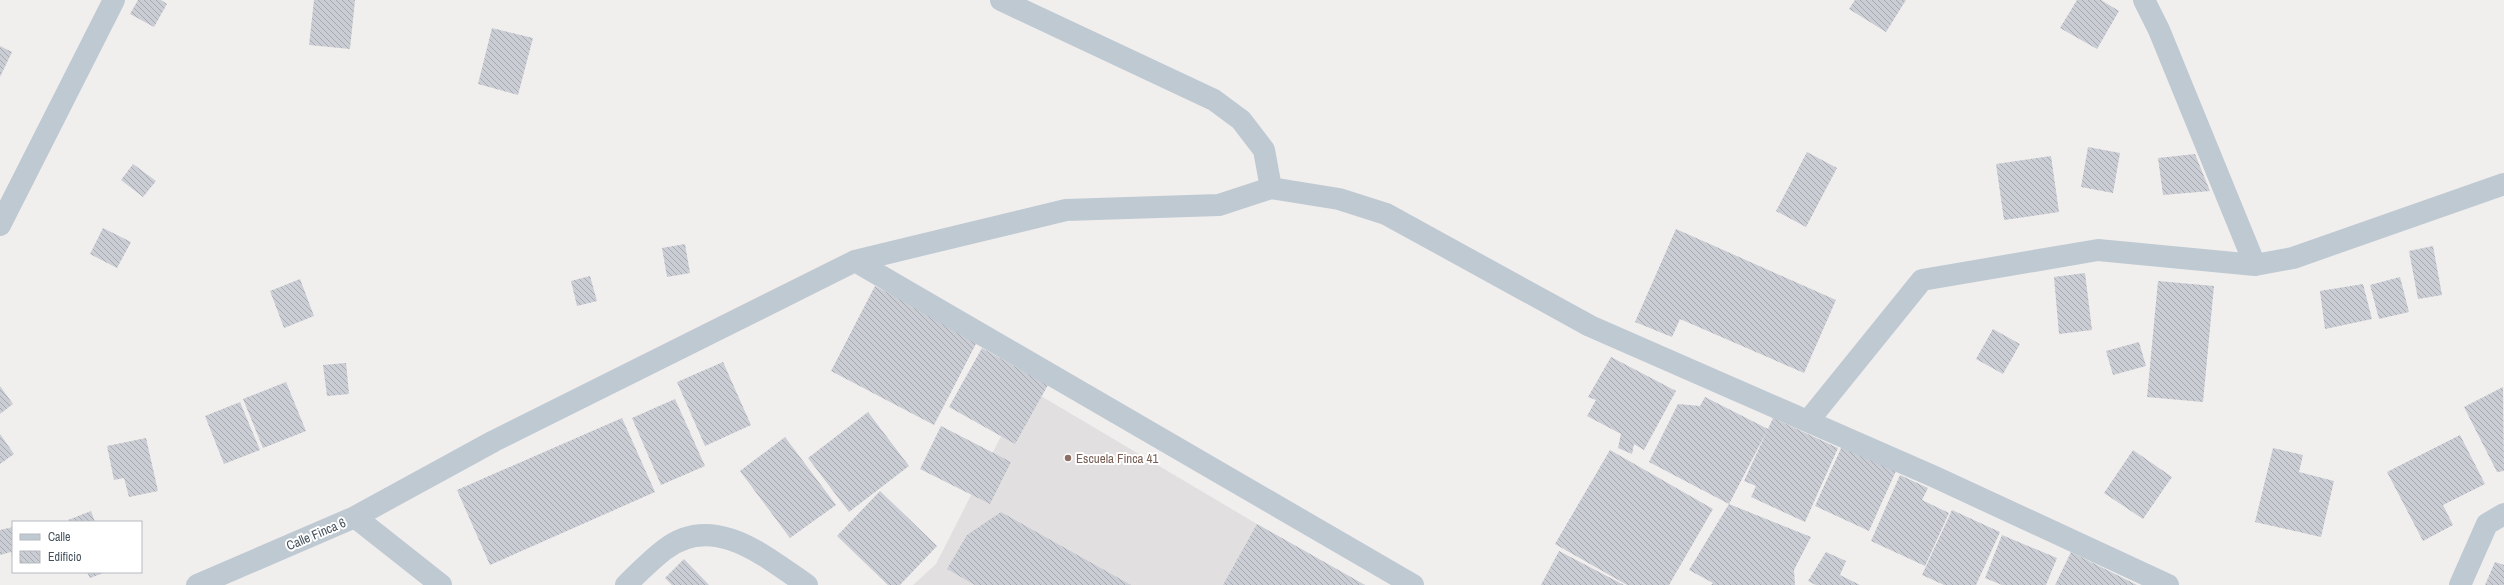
<svg xmlns="http://www.w3.org/2000/svg" width="2504" height="585" font-family="'Archivo Narrow',sans-serif">
	<style>
		.education { fill: #e2dfe0 }
		.building { fill: url(#building-back-hatch) }
		.lines { fill: none; stroke-linecap: round; stroke-linejoin: round }
		.minor { stroke: #bec9d2; stroke-width: 22 }
		.education-dot { fill: #8d6e63; stroke: #fff; stroke-width: 1.5 }
		.labels { text-anchor: middle; dominant-baseline: central; stroke-width: 4; stroke-linejoin: round; paint-order: stroke }
		.education-label { font-size: 13px; fill: #785e54; stroke: #fff; text-anchor: start }
		.street-label { font-size: 13px; fill: #45525e; stroke: #fff }
	</style>
	<defs>
		<pattern id="building-back-hatch" width="6" height="6" patternUnits="userSpaceOnUse"><rect width="6" height="6" fill="#cacdd4"/><path d="M-1 5l2 2M0 0l6 6M5-1l2 2" fill="none" stroke="#a6a9af"/></pattern>
	</defs>
	<rect width="100%" height="100%" fill="#f1eeee"/>
	<path class="education" d="M1024 391 1036 393 1257 524 1351 585H913L936 564Z"/>
	<path class="building" d="M138 0H161L167 4 154 27 130 14Z
		M314 0H355L350 49 309 45Z
		M1855 0H1906L1886 32 1849 9Z
		M2077 0H2101L2119 11 2097 49 2060 28Z
		M492 28 533 38 518 95 478 84Z
		M0 46 12 52 0 77Z
		M2088 147 2120 153 2113 193 2081 187Z
		M1807 152 1837 168 1806 227 1776 211Z
		M2195 154 2210 191 2163 195 2158 158Z
		M2051 156 2059 212 2004 220 1996 164Z
		M133 164 156 181 143 197 121 180Z
		M103 228 131 242 117 268 90 254Z
		M1676 229 1836 300 1804 373 1680 319 1672 337 1635 322Z
		M685 244 690 273 667 277 662 248Z
		M2433 246 2442 295 2418 299 2409 251Z
		M2085 273 2092 330 2059 334 2054 277Z
		M590 276 597 301 577 306 571 281Z
		M2400 277 2409 312 2379 319 2370 285Z
		M300 279 314 316 284 328 270 291Z
		M2158 281 2214 286 2203 402 2147 397Z
		M2363 284 2372 319 2325 329 2320 291Z
		M875 286 978 340 934 425 831 371Z
		M1993 329 2020 344 2003 374 1976 359Z
		M2139 342 2146 366 2113 375 2106 351Z
		M982 348 1048 385 1015 444 949 407Z
		M1611 357 1676 391 1644 450 1634 444 1632 454 1618 448 1621 434 1587 416 1596 400 1588 397Z
		M723 362 751 425 705 446 677 382Z
		M346 363 349 394 327 396 323 365Z
		M286 382 306 431 263 448 243 399Z
		M0 386 13 404 0 414Z
		M2503 387 2504 471 2497 472 2464 407Z
		M1705 397 1768 429 1729 504 1649 462 1678 404 1700 406Z
		M675 399 705 466 661 485 632 418Z
		M240 402 260 450 224 464 205 416Z
		M868 412 909 466 849 512 808 458Z
		M622 418 655 492 490 565 457 490Z
		M1773 418 1838 448 1805 522 1751 497 1756 486 1744 481Z
		M941 426 1011 462 990 504 920 469Z
		M0 434 14 454 0 464Z
		M2460 435 2485 484 2443 505 2453 525 2423 541 2387 472Z
		M785 437 836 505 790 538 740 471Z
		M146 438 158 491 129 497 124 478 114 480 107 446Z
		M1842 446 1896 471 1869 531 1815 506Z
		M2273 448 2303 455 2299 472 2334 481 2321 537 2255 522Z
		M1610 450 1713 509 1669 585H1627L1555 544Z
		M2133 450 2172 477 2143 519 2104 493Z
		M1900 475 1928 488 1922 500 1949 513 1925 566 1871 541Z
		M880 491 937 546 900 585H888L837 536Z
		M1729 504 1811 537 1794 570 1795 585H1711L1713 583 1689 570Z
		M1952 510 2000 532 1976 585H1944L1922 575Z
		M91 511 95 522H69L68 520Z
		M1001 512 1131 585H975L947 569 967 535Z
		M1257 524 1365 585H1223Z
		M13 527V558L11 552 0 555V530Z
		M2002 535 2057 558 2046 585H2002L1985 578Z
		M1559 551 1624 585H1541Z
		M1826 552 1846 561 1840 575 1860 585H1816L1808 581Z
		M2071 552 2137 585H2055Z
		M684 559 709 585H672L665 578Z
		M2495 562 2504 565V585H2485Z
		M87 572H106L90 578Z"/>
	<g class="lines">
		<path class="minor" d="M1001 0 1214 100 1241 120 1264 150 1271 188
			M2144 0 2159 30 2255 265
			M0 225 114 0
			M855 261 1413 585
			M1808 421 1922 280 2098 250 2255 265 2293 258 2504 184
			M355 517 441 585
			M197 585 355 517 494 441 855 261 1066 210 1219 205 1271 188 1339 199 1386 214 1590 326 1935 477 2168 585
			M626 585C638 573 651 560 664 550 713 511 766 557 807 585
			M2460 585 2487 524 2504 514"/>
	</g>
	<circle class="education-dot" cx="1068" cy="458" r="4"/>
	<g class="labels">
		<g class="education-label">
			<text x="1076" y="458">Escuela Finca 41</text>
		</g>
		<g class="street-label">
			<text transform="translate(316 534) rotate(-23)">Calle Finca 6</text>
		</g>
	</g>
	<rect x="12" y="521" width="130" height="52" fill="#ffffff" stroke="#b5babf"/>
	<rect x="20" y="534" width="20" height="6" fill="#bec9d2" stroke="#b5babf"/>
	<text x="48" y="541" font-size="12" fill="#45525e">Calle</text>
	<rect x="20" y="551" width="20" height="12" fill="url(#building-back-hatch)" stroke="#b5babf"/>
	<text x="48" y="561" font-size="12" fill="#45525e">Edificio</text>
</svg>
